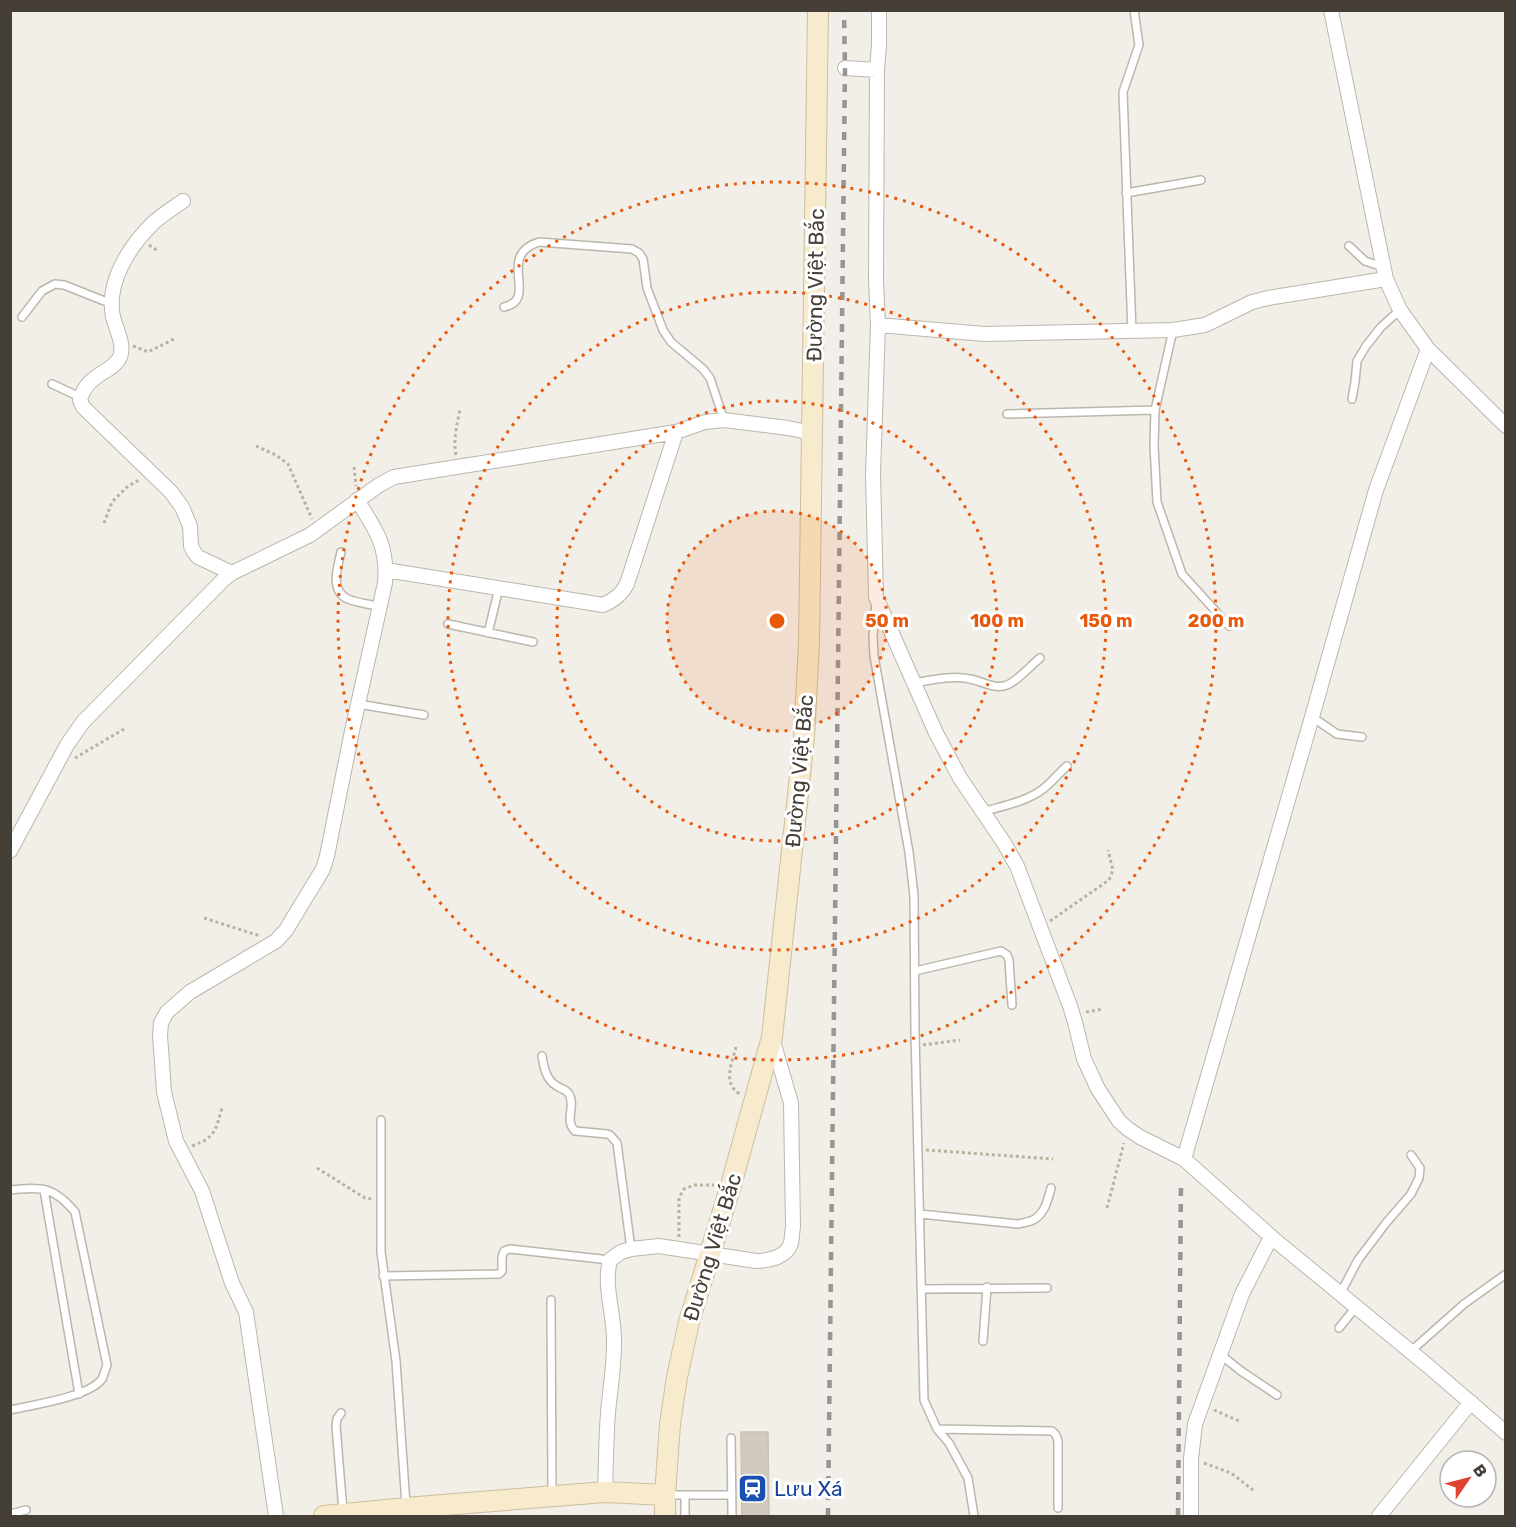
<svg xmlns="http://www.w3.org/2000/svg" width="1516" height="1527" font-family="Rubik,sans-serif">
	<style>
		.building { fill: #d2cabf; stroke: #ccc1b4; stroke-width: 1.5 }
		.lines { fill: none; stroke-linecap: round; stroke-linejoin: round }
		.lane-casing { stroke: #bcb6ac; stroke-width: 10 }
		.street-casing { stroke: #bcb6ac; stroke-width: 16 }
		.secondary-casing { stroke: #ccbe9e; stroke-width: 22 }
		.path { stroke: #bcb19f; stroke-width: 3; stroke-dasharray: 3 3; stroke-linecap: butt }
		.lane { stroke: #fff; stroke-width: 7 }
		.street { stroke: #fff; stroke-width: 14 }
		.secondary { stroke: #f8ebcd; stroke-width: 20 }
		.rail { stroke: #969696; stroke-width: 4.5; stroke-dasharray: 8 8; stroke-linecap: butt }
		.ring { fill: none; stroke: #e8590c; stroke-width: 3; stroke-dasharray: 3 6 }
		.labels { text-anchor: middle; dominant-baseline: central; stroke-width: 6; stroke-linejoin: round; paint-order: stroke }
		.street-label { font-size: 21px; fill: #453f38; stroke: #fff }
		.transit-label { font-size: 21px; fill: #164399; stroke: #fff; text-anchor: start }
		.centre { fill: #e8590c; stroke: #fff; stroke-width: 3 }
		.ring-label { font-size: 18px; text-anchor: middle; font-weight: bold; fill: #e8590c; stroke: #fff; stroke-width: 6; stroke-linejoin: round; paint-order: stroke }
	</style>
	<rect width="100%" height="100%" fill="#f2efe9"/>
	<path class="building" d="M741 1432H768L769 1516H742Z"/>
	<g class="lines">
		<defs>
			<path id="lane" d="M1126 193 1201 180
				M1349 246 1365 261 1383 267
				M504 307C540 299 495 256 539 242L632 249 639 253 643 259 647 288 663 330 671 342 703 369 710 378 724 420
				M22 317 42 291 55 284 64 285 112 304
				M1173 330 1155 410 1154 445 1157 502 1182 574 1229 626
				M1132 332 1123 92 1139 45 1134 10
				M52 384 80 397
				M1352 399 1355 382 1357 361 1366 346 1381 327 1400 310
				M1007 414 1155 410
				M341 552C338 566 329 591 348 599 357 603 370 604 380 607
				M876 603 873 636 874 656 909 852 914 896 915 1033 924 1400 937 1429 949 1443 968 1478 974 1516
				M448 624 533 642
				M488 633 499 588
				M914 683C931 680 953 675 970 679 982 681 995 690 1007 685 1019 680 1030 666 1040 658
				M358 704 424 715
				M1312 717 1337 734 1362 737
				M982 812C1002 806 1026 802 1043 789 1052 782 1059 773 1067 766
				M915 971 1001 951 1007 955 1009 960 1012 1005
				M542 1056C544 1068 546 1080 557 1086 561 1089 566 1089 569 1094 576 1106 564 1121 575 1131L607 1134 610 1135 617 1143 631 1249
				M381 1120V1252L396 1361 406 1505
				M10 1190C42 1186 54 1187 75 1212L107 1365C105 1370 104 1375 102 1379 89 1397 32 1405 10 1410
				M44 1190 79 1394
				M920 1214 1018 1224C1022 1223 1029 1222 1033 1220 1045 1214 1048 1199 1051 1188
				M383 1276 499 1274 502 1271V1257L504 1251 510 1249 610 1260
				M921 1289 1047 1288
				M1340 1294 1358 1260 1386 1223 1411 1194 1419 1178 1420 1168 1411 1155
				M551 1300 552 1494
				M1339 1328 1356 1307
				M983 1341 987 1287
				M1411 1351 1464 1304 1506 1274
				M1221 1355 1241 1371 1277 1395
				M341 1413 337 1419 336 1426 343 1511
				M937 1429 1052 1431 1056 1435 1058 1441V1508
				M731 1438 732 1516
				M667 1495H732
				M685 1496V1516
				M10 1514 26 1510"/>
			<path id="street" d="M879 10V45L877 70 876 280 878 325 873 474 876 597 936 733 960 778 1004 843 1017 866 1070 1006 1075 1022 1084 1059 1098 1089 1119 1121 1128 1129 1140 1137 1184 1159 1276 1241 1427 1365 1506 1433
				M1331 10 1386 279 1400 310 1428 349 1506 426
				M845 68 877 70
				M183 201C173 208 162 215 153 223 129 247 106 282 113 317 116 329 125 345 120 357 113 373 87 373 80 400L83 407 171 492 182 507 190 526 191 546 194 552 198 557 232 573
				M878 325 985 334 1173 330 1205 325 1252 302 1268 298 1386 279
				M386 570 603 605C614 600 621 595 627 584L676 432
				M10 851 67 745 83 722 223 580 232 573 310 535 379 485 394 477 676 432 705 422 724 420 788 428 812 433
				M1184 1159 1312 717 1376 490 1428 349
				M605 1492C606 1466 606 1439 608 1413 610 1390 614 1367 614 1343 615 1316 603 1287 610 1260L621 1252 631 1249 659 1246 756 1261C769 1261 787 1257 791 1243 792 1238 792 1232 793 1227L791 1103 772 1038
				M276 1516 246 1312 232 1283 202 1191 176 1141 164 1092 160 1035 161 1023 167 1012 190 992 276 941 286 930 323 869 327 856 352 731 385 583C388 546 376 530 357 500
				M1191 1516V1459L1195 1424 1242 1294 1271 1237
				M1379 1516 1471 1402"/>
			<path id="secondary" d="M324 1516 406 1508 605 1492 665 1495
				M665 1516V1495L670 1424 677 1377 689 1322 731 1185 772 1037 804 738 809 643 818 10"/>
		</defs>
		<use href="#lane" class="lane-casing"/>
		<use href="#street" class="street-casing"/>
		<use href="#secondary" class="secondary-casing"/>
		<path class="path" d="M149 245 158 251
			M133 346 148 352 176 338
			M256 446 276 455 288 464 312 519
			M456 455C453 439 457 425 460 409
			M354 467 356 486
			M104 523 112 502 128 486 139 480
			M75 758 124 729
			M204 918 260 936
			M1050 921 1109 880 1113 870 1108 850
			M1086 1012 1103 1009
			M923 1045 960 1040
			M736 1047C732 1063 722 1084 740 1094
			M192 1146C216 1137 215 1131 222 1108
			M926 1150 1053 1159
			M317 1168 365 1198 373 1199
			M1107 1208 1124 1143
			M679 1237V1198L684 1189 695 1185H714
			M1214 1410 1239 1421
			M1204 1463 1231 1473 1253 1490"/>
		<use href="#lane" class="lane"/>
		<use href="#street" class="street"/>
		<use href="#secondary" class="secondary"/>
		<path class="rail" d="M828 1516 845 68 844 10
			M1178 1516 1181 1182"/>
	</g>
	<circle cx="777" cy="621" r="110" fill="#e8590c" fill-opacity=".12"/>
	<g class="ring">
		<circle cx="777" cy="621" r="110"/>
		<circle cx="777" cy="621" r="220"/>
		<circle cx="777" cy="621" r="329"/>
		<circle cx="777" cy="621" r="439"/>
	</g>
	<defs>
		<symbol id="station-square" viewBox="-11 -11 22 22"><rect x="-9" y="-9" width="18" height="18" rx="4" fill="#1a4fb4" stroke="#fff"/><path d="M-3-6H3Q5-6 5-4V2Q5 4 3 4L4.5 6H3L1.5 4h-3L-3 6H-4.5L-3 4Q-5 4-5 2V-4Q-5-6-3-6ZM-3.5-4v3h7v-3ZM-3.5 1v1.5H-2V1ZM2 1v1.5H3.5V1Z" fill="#fff"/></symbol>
	</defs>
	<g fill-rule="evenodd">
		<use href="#station-square" x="736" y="1472" width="33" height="33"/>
	</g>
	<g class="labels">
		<g class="street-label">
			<text transform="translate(815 285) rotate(-89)">Đường Việt Bắc</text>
			<text transform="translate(799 771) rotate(-85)">Đường Việt Bắc</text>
			<text transform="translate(712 1247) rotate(-73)">Đường Việt Bắc</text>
		</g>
		<g class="transit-label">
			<text x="774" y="1488">Lưu Xá</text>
		</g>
	</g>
	<circle cx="777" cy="621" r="9" class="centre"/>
	<g class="ring-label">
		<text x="887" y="627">50 m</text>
		<text x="997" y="627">100 m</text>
		<text x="1106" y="627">150 m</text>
		<text x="1216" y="627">200 m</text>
	</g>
	<rect width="1516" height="1527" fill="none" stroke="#453f38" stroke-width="24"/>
	<g transform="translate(1468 1479) rotate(55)"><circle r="28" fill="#ffffff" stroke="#b5b2af" stroke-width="1.5"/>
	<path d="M0-4.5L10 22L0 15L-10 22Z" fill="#df4332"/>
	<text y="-9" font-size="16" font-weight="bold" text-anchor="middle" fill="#453f38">B</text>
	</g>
</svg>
